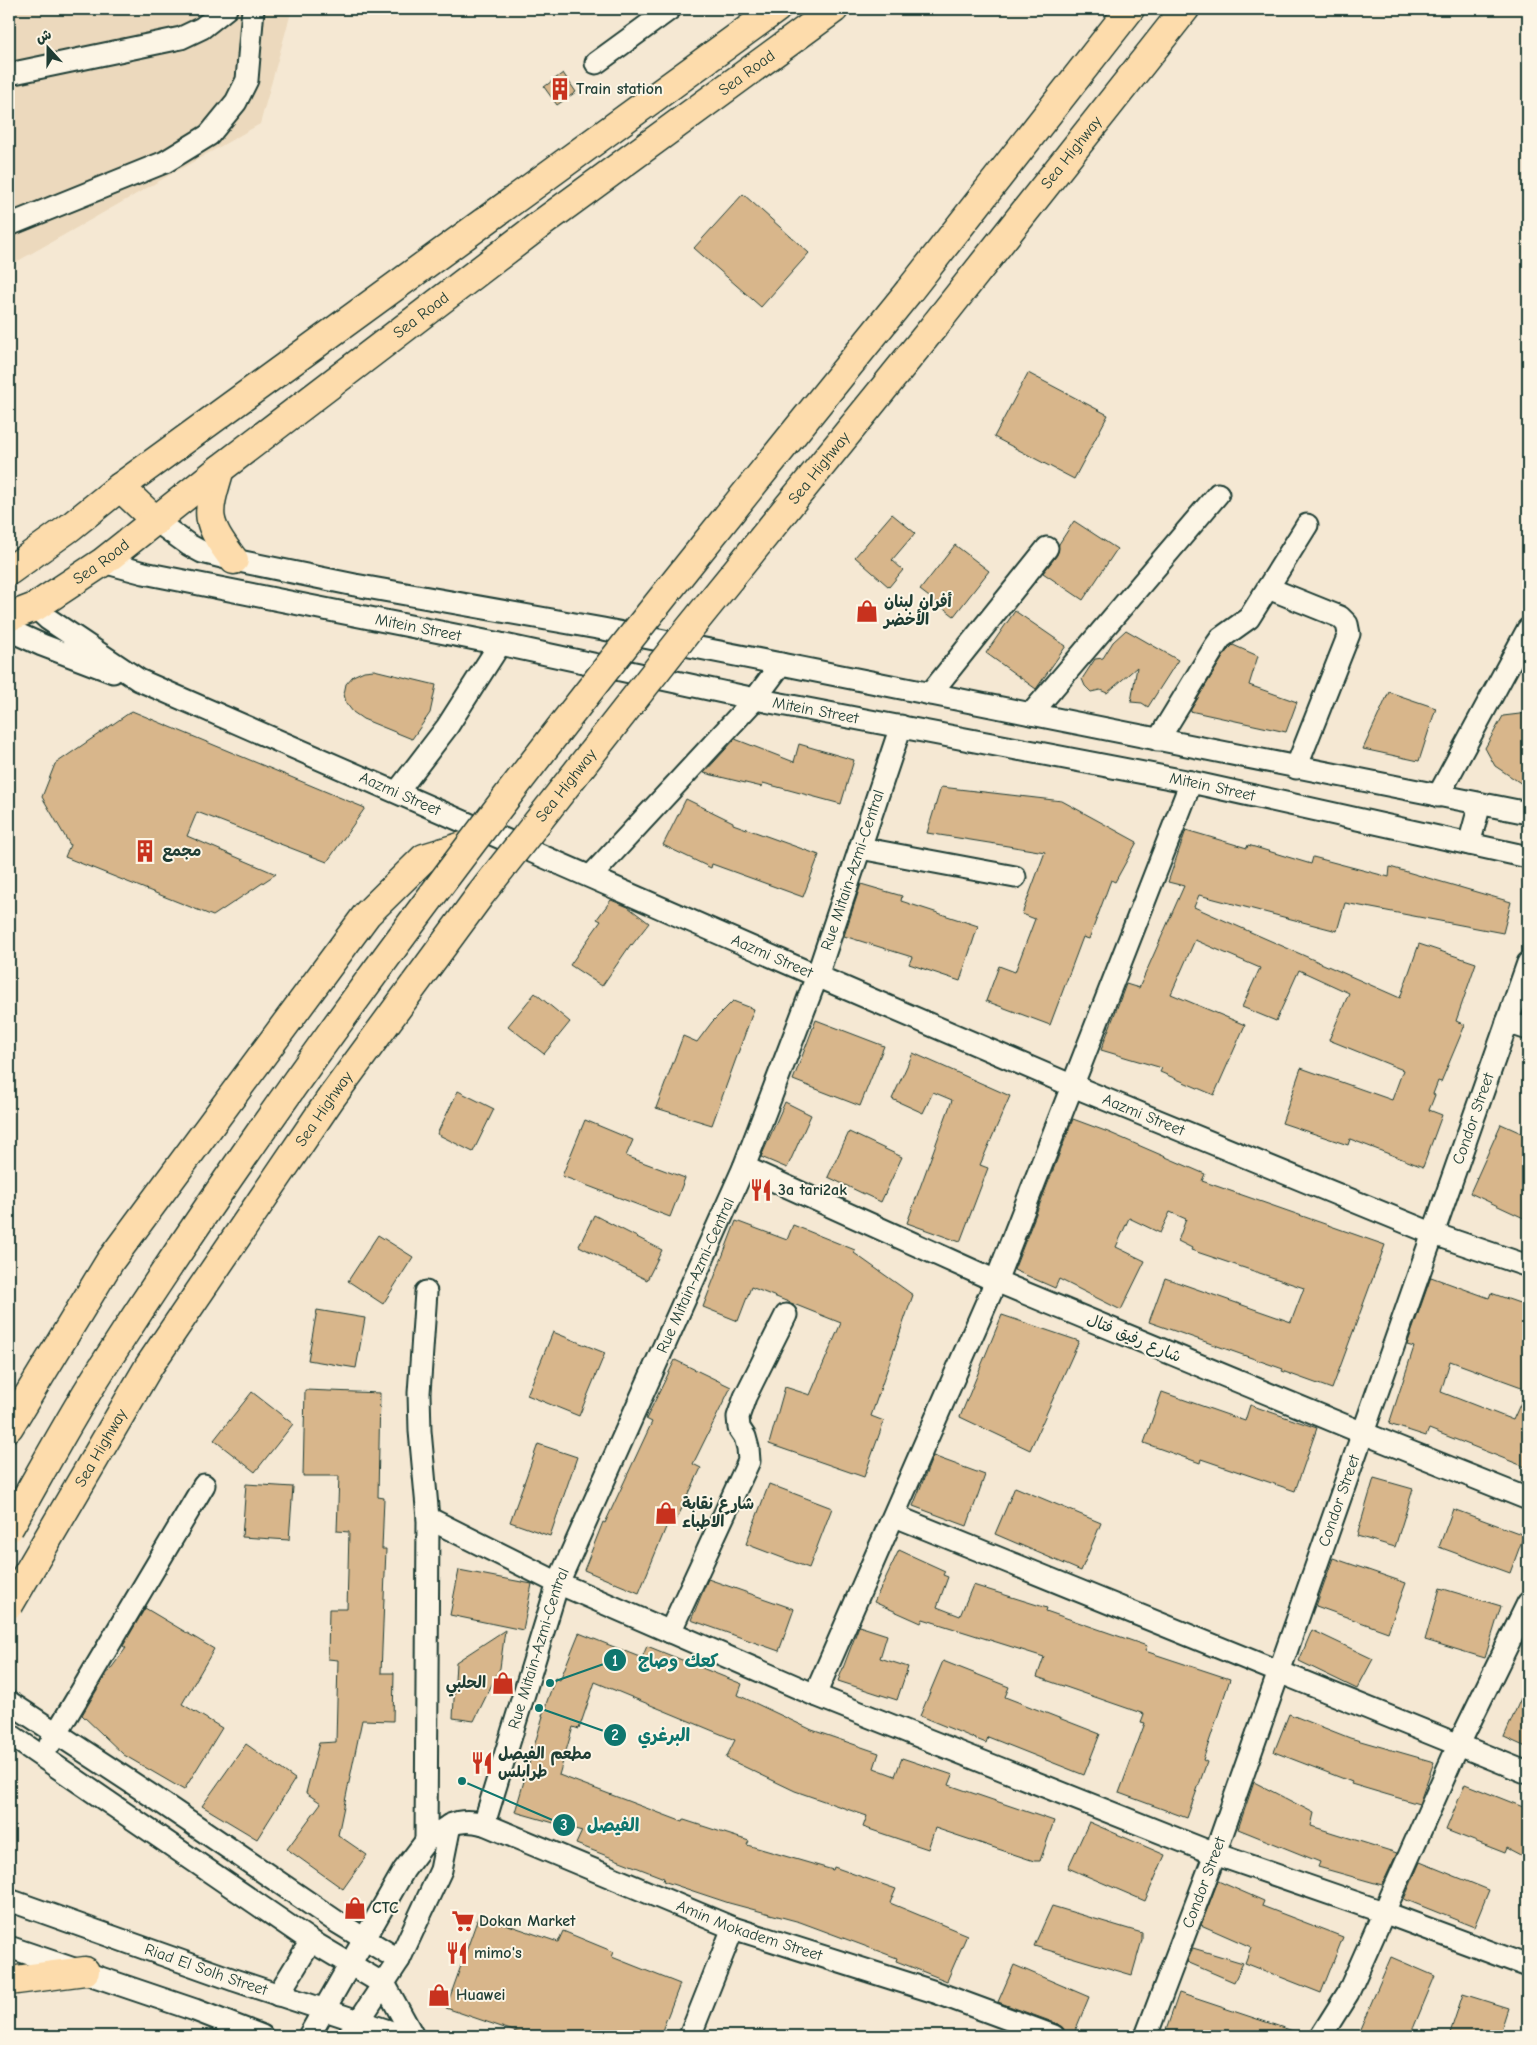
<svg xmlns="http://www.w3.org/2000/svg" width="1537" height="2045" font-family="'Comic Neue','Playpen Sans Arabic',sans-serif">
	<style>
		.built { fill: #ecd9bd }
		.building { fill: #d8b68b; stroke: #1f3d34; fill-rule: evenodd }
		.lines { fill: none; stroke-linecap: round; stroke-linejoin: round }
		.minor-casing { stroke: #1f3d34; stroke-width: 25 }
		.highway-casing { stroke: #1f3d34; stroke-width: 31 }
		.minor { stroke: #fcf5e5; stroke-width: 21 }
		.highway { stroke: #fddcac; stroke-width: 28 }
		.highway-bridge-casing { stroke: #1f3d34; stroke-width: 31; stroke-linecap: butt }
		.highway-bridge { stroke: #fddcac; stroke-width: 28 }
		.labels { text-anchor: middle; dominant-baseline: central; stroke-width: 4; stroke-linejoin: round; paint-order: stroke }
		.street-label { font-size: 16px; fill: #1f3d34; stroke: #fcf5e5 }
		.poi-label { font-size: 16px; font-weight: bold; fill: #1f3d34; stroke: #fcf5e5; text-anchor: start }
		.leader { fill: none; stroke: #0f766e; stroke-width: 2 }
		.callout-dot { fill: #0f766e; stroke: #fcf5e5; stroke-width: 2 }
		.mark-label { font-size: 15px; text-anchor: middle; font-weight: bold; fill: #fff }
		.callout-label { font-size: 18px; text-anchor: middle; font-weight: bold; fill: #0f766e; stroke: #fcf5e5; stroke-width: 4; stroke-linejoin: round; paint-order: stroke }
	</style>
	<rect width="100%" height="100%" fill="#f5e8d3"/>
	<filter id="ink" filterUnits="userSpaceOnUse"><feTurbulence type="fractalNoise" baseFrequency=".02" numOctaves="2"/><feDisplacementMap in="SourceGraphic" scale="10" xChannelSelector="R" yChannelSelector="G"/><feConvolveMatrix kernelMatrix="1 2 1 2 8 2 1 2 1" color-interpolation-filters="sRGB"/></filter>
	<g filter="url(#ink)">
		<path class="built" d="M9 9H292L260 124 9 266Z"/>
		<path class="building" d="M563 73 576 92 557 105 544 87Z
			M743 194 809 253 761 307 694 248Z
			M1028 373 1108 415 1074 479 994 437Z
			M892 514 915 533 892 560 903 570 889 587 855 557Z
			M1074 521 1117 549 1083 600 1043 573 1057 555 1059 544Z
			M955 545 989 571 954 616 920 590Z
			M1015 611 1066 646 1036 689 986 653Z
			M1126 630 1178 660 1148 707 1142 703 1131 702 1137 667 1107 693 1100 690 1091 692 1085 686 1082 679 1095 659 1103 658 1113 642Z
			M1233 645 1258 656 1249 685 1297 702 1286 732 1190 711 1226 652Z
			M374 670 436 685 430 713 412 739 363 719 353 712 346 703 344 694 346 684 353 676 364 671Z
			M1389 692 1436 708 1419 761 1363 749Z
			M132 711 262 765 365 808 327 862 197 812 187 836 276 874 213 916 65 857 70 845 42 797 55 764Z
			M1528 713V788L1495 766 1485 748 1503 716Z
			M735 739 794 762 799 744 854 760 841 804 763 783 762 787 704 773Z
			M941 787 1062 801 1137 842 1115 882 1111 880 1089 939 1083 937 1050 1025 986 1001 999 966 1015 972 1035 919 1022 914 1045 852 927 833Z
			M686 799 733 822V824L819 855 803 897 712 864 711 868 663 845Z
			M1186 830 1247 848 1248 845 1311 864 1313 857 1389 877 1390 867 1511 902 1503 933 1345 903 1337 931 1199 895 1194 907 1400 998 1419 944 1476 963 1456 1021 1465 1025 1441 1082 1438 1081 1433 1094 1435 1095 1429 1110 1442 1115 1423 1167 1350 1139 1348 1145 1282 1123 1301 1068 1392 1100 1403 1070 1329 1040 1349 993 1299 970 1276 1021 1242 1007 1260 968 1195 940 1171 994 1245 1025 1214 1095 1160 1072 1162 1068 1101 1050 1126 984 1139 988 1184 886 1168 882Z
			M861 884 902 896 901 901 978 926 960 981 909 964 912 957 844 936Z
			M611 900 628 907 649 923 632 945 631 944 602 986 570 965 601 921 597 919Z
			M535 993 570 1022 544 1054 508 1026Z
			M733 1001 754 1009 712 1125 656 1108 683 1036 697 1042 712 1022Z
			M816 1020 884 1046 860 1106 793 1080Z
			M913 1053 1010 1096 980 1165 988 1168 960 1242 907 1223 952 1100 933 1092 923 1113 892 1099Z
			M458 1091 494 1109 473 1152 437 1134Z
			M785 1102 811 1115 787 1168 761 1157Z
			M1073 1119 1108 1132 1205 1174 1202 1181 1385 1245 1332 1389 1282 1371 1283 1369 1149 1322 1165 1278 1291 1322 1304 1288 1191 1250 1192 1248 1178 1241 1186 1219 1170 1212 1160 1233 1129 1218 1116 1247 1145 1261 1121 1310 1059 1279 1055 1288 1014 1270Z
			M585 1120 633 1140 626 1156 685 1178 670 1217 562 1176Z
			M1501 1124 1528 1136V1220L1470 1193Z
			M849 1132 902 1157 881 1202 828 1177Z
			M594 1215 662 1250 647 1280 579 1246Z
			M736 1221 787 1240 793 1225 855 1250 854 1253 913 1295 871 1416 884 1421 864 1477 769 1444 785 1387 810 1395 841 1323 751 1287 738 1321 703 1307Z
			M378 1235 413 1257 383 1304 348 1281Z
			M1431 1277 1489 1298 1491 1293 1528 1306V1468L1429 1429 1426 1436 1389 1424 1414 1347 1407 1345ZM1450 1361 1527 1389 1513 1420 1441 1392Z
			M317 1310 365 1318 356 1368 308 1360Z
			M1002 1315 1079 1341 1030 1450 960 1417Z
			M553 1332 605 1353 579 1416 527 1395Z
			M675 1360 731 1387 693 1464 701 1468 673 1527 667 1525 639 1593 584 1570 603 1522 605 1523 652 1422 646 1419Z
			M305 1390 380 1393 378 1497 384 1498 382 1549H386L381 1673H394L393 1721 362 1720 338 1835 367 1855 343 1889 287 1849 321 1803 306 1793 319 1743 336 1742 338 1660 328 1659 329 1609H347L349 1532 337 1531 339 1476H303Z
			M252 1392 293 1424 255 1472 214 1440Z
			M1162 1392 1245 1421 1250 1405 1317 1428 1295 1491 1201 1459 1200 1463 1144 1443Z
			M538 1444 577 1457 550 1536 510 1522Z
			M933 1456 985 1475 967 1526 913 1506Z
			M1374 1478 1413 1489 1395 1547 1357 1536Z
			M246 1484 293 1487 289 1540 242 1537Z
			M769 1484 832 1508 809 1568 746 1544Z
			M1015 1487 1101 1523 1081 1571 995 1534Z
			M1453 1509 1524 1535 1510 1573 1439 1547Z
			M899 1550 945 1571 943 1575 948 1577 937 1607 960 1616 973 1585 1047 1608 1046 1611 1147 1646 1145 1651 1230 1679 1203 1760 1207 1762 1187 1818 1119 1793 1145 1723 1141 1722 1144 1714 1037 1677 1044 1657 923 1619 921 1623 874 1602Z
			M1333 1558 1406 1583 1388 1632 1316 1606Z
			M459 1570 532 1584 523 1630 450 1615Z
			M708 1579 794 1609 779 1651 691 1620Z
			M1440 1588 1501 1606 1485 1658 1425 1640Z
			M145 1608 214 1649 182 1704 222 1728 184 1790 124 1755 82 1715 104 1678 126 1648 123 1646Z
			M859 1626 887 1635 880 1658 908 1667 897 1700 838 1681Z
			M505 1630 500 1668 474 1721 453 1718 456 1662Z
			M1312 1630 1373 1659 1357 1689 1299 1661Z
			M579 1633 642 1658 647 1646 742 1684 738 1695 812 1730 879 1753 874 1768 895 1776 902 1758 953 1775 949 1785 1054 1821 1040 1861H1034L935 1828 928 1849 863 1827 867 1816 795 1791 726 1758 735 1740 595 1682 579 1729 573 1727 559 1775 683 1822 684 1820 749 1841 747 1845 833 1870 834 1867 896 1889 890 1903 967 1935 947 1981 896 1961 897 1958 800 1922 729 1903 663 1881 664 1878 576 1844 582 1831 515 1812 543 1716H542L555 1678 560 1680Z
			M943 1661 1009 1687 1005 1697 1100 1734 1084 1775 988 1737 986 1743 920 1716Z
			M1528 1682V1748L1504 1737Z
			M1289 1714 1350 1738 1434 1762 1419 1804 1351 1784 1352 1782 1274 1752Z
			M246 1744 295 1779 257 1839 202 1806Z
			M1254 1782 1314 1813 1311 1826 1397 1853 1382 1885 1318 1867 1320 1862 1238 1829Z
			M1465 1784 1528 1809V1859L1507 1848 1505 1853 1446 1830Z
			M1089 1822 1165 1855 1145 1901 1068 1868Z
			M1420 1862 1489 1890 1474 1927 1404 1899Z
			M1218 1881 1264 1901 1262 1906 1343 1937 1321 1993 1245 1963 1251 1947 1201 1925Z
			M1052 1906 1142 1933V1940L1132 1975 1034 1946Z
			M479 1915 558 1942 563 1931 614 1952 612 1957 680 1984 660 2036H528L446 2008Z
			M1193 1948 1243 1963 1234 1982 1187 1962Z
			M1391 1957 1435 1976 1410 2036H1357Z
			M1014 1965 1089 1997 1073 2036 1066 2033 1058 2024 998 2002Z
			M1179 1993 1299 2033 1298 2036H1164Z
			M1463 1994 1508 2008 1499 2036H1449Z"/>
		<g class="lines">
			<defs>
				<g id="minor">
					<path d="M596 63 670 9"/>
					<path d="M9 74 181 38 202 28 226 9"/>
					<path d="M9 225 165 162 209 135 236 102 247 80 253 9"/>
					<path d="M156 521 189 545 202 552 234 560 355 585 603 629 781 664 1528 813"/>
					<path id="s1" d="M103 562 144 573 500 644 755 699 1191 782 1528 857"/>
					<path d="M1268 588 1340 617 1347 624 1349 634 1296 768"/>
					<path id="s2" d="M35 607 48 619 139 680 817 976 1073 1086 1434 1234 1528 1266"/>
					<path d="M9 630 42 645 113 672"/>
					<path d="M930 694 1047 548"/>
					<path d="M1031 714 1218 494"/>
					<path d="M1158 740 1216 645 1221 638 1249 618 1307 525"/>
					<path d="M398 791 447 727 500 644"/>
					<path d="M1438 796 1528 629"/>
					<path d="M1469 844 1480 804"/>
					<path d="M860 848 1015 877"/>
					<path d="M591 876 755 699 781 664"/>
					<path d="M1507 1022 1528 1029"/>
					<path d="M744 1167 996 1281 1363 1433 1528 1499"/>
					<path d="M895 1516 1528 1773"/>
					<path d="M428 1518 558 1583 815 1695 1215 1854 1383 1912 1528 1966"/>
					<path d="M670 1632 749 1461 748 1448 745 1437 739 1428 738 1417 745 1397 786 1315"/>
					<path d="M815 1695 996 1281 1191 782"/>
					<path d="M9 1702 152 1796 337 1922 399 1960"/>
					<path d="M9 1734 311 1941 385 1985 413 2036"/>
					<path d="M50 1744 204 1485"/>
					<path id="s3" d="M484 1824 558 1583 744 1167 817 976 901 726"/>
					<path id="s4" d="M450 1825C462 1820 472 1821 484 1824L733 1928 935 1992 1054 2036"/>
					<path d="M426 1841 428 1518 420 1431 419 1393 426 1292"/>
					<path id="s5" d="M9 1900 234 1980 404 2036"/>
					<path d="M9 1947 195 2010 262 2036"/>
					<path d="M278 1995 311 1941"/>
					<path d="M309 2036 404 1870 426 1841 450 1825 441 1870 399 1960 349 2036"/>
					<path d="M690 2036 733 1928"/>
					<path id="s6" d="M1146 2036 1215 1854 1528 963"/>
					<path d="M1321 2036 1348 1993 1458 1746 1528 1603"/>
				</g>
				<g id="highway">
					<path d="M909 291 1130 9"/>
					<path id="s7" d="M935 325 1185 9"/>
					<path d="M220 469C206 516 204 520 234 560"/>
					<path d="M120 487 156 521"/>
					<path d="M9 571 69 528 120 487 776 9"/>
					<path id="s8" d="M9 617 35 607 103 562 220 469 542 223 834 9"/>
					<path d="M9 1427 110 1261 367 914 424 858 470 844"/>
					<path d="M9 1981 85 1971"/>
				</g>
			</defs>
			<use href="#minor" class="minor-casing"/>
			<use href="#highway" class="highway-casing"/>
			<use href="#minor" class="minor"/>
			<use href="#highway" class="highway"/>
			<defs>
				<g id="highway-bridge">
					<path d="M9 1528C41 1473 71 1415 106 1362 347 986 628 638 909 291"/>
					<path id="s9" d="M9 1605 149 1366 331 1098 481 894 689 629 935 325"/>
				</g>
			</defs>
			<use href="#highway-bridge" class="highway-bridge-casing"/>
			<use href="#highway-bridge" class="highway-bridge"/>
		</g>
	</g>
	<defs>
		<symbol id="building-bare" viewBox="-9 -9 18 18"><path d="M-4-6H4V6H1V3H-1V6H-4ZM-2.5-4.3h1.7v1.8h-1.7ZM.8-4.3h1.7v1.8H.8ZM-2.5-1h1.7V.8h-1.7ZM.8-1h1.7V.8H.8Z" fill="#c8321e" stroke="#fcf5e5" stroke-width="2.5" paint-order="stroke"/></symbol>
		<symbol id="shop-bare" viewBox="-9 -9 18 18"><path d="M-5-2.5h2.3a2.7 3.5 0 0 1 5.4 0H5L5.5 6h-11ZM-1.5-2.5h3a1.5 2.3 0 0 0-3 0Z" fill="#c8321e" stroke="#fcf5e5" stroke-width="2.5" paint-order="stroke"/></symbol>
		<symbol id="restaurant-bare" viewBox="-9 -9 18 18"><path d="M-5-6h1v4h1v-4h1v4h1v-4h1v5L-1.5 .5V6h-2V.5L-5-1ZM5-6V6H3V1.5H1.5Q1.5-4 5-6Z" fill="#c8321e" stroke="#fcf5e5" stroke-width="2.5" paint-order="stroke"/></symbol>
		<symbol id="supermarket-bare" viewBox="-9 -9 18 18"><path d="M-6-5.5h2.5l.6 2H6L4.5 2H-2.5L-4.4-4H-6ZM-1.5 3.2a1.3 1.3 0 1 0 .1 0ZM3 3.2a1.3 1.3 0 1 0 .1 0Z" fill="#c8321e" stroke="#fcf5e5" stroke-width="2.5" paint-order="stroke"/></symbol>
	</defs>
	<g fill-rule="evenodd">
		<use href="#building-bare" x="544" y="73" width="32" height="32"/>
		<use href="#shop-bare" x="851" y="595" width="32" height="32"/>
		<use href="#building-bare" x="129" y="835" width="32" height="32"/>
		<use href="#restaurant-bare" x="745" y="1174" width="32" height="32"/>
		<use href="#shop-bare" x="650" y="1497" width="32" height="32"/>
		<use href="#shop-bare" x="487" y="1667" width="32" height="32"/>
		<use href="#restaurant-bare" x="466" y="1747" width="32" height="32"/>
		<use href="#shop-bare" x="339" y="1892" width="32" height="32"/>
		<use href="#supermarket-bare" x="447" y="1905" width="32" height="32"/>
		<use href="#restaurant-bare" x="441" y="1937" width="32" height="32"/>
		<use href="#shop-bare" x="423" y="1979" width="32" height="32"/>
	</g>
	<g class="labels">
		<g class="street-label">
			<text stroke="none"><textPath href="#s8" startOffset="918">Sea Road</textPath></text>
			<text stroke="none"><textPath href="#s7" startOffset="220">Sea Highway</textPath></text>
			<text stroke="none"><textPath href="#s8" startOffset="512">Sea Road</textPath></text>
			<text stroke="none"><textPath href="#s9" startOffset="1398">Sea Highway</textPath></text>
			<text stroke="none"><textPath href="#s8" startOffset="108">Sea Road</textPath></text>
			<text stroke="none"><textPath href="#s1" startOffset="322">Mitein Street</textPath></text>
			<text stroke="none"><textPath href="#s1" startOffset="728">Mitein Street</textPath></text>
			<text stroke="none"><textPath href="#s9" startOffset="992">Sea Highway</textPath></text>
			<text stroke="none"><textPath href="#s1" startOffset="1132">Mitein Street</textPath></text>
			<text stroke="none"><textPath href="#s2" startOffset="412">Aazmi Street</textPath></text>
			<text stroke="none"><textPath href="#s3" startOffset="1024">Rue Mitain-Azmi-Central</textPath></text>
			<text stroke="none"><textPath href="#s2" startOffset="818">Aazmi Street</textPath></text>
			<text stroke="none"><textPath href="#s9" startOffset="588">Sea Highway</textPath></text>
			<text stroke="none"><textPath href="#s2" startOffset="1222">Aazmi Street</textPath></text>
			<text stroke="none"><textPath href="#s6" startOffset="974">Condor Street</textPath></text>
			<text stroke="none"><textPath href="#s3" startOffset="589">Rue Mitain-Azmi-Central</textPath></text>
			<text transform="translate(1134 1338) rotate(23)">شارع رفيق فتال</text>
			<text stroke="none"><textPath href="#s9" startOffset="182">Sea Highway</textPath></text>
			<text stroke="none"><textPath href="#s6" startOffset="569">Condor Street</textPath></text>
			<text stroke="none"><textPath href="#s3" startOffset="184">Rue Mitain-Azmi-Central</textPath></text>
			<text stroke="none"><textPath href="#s6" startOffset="164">Condor Street</textPath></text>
			<text stroke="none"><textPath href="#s4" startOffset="321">Amin Mokadem Street</textPath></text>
			<text stroke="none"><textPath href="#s5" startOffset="209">Riad El Solh Street</textPath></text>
		</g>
		<g class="poi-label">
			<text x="576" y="89">Train station</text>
			<text x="884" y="602">أفران لبنان<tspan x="884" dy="18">الأخضر</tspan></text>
			<text x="162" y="851">مجمع</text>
			<text x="778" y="1190">3a tari2ak</text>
			<text x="682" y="1504">شارع نقابة<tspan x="682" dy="18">الاطباء</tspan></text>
			<text x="486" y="1683" text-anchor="end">الحلبي</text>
			<text x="498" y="1754">مطعم الفيصل<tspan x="498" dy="18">طرابلس</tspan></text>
			<text x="372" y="1908">CTC</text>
			<text x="479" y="1921">Dokan Market</text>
			<text x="474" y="1953">mimo's</text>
			<text x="456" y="1995">Huawei</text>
		</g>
	</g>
	<path class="leader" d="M550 1683L615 1660M539 1708L615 1735M462 1781L564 1825"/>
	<g class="callout-dot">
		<circle cx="550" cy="1683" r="5"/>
		<circle cx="539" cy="1708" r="5"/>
		<circle cx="462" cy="1781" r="5"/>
		<circle cx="615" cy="1660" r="12"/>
		<circle cx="615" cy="1735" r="12"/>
		<circle cx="564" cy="1825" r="12"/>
	</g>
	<g class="mark-label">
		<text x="615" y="1666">1</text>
		<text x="615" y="1740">2</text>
		<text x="564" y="1830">3</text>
	</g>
	<g class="callout-label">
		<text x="678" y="1667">كعك وصاج</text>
		<text x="664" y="1741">البرغري</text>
		<text x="613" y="1831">الفيصل</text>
	</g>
	<rect width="1537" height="2045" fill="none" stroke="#fcf5e5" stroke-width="30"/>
	<rect x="15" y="15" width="1507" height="2015" fill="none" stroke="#1f3d34" stroke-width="2" filter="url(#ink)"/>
	<g transform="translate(48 48) rotate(339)" stroke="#fcf5e5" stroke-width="4" paint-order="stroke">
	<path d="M0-4L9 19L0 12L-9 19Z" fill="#1f3d34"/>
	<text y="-8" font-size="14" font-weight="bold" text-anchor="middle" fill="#1f3d34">ش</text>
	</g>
</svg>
